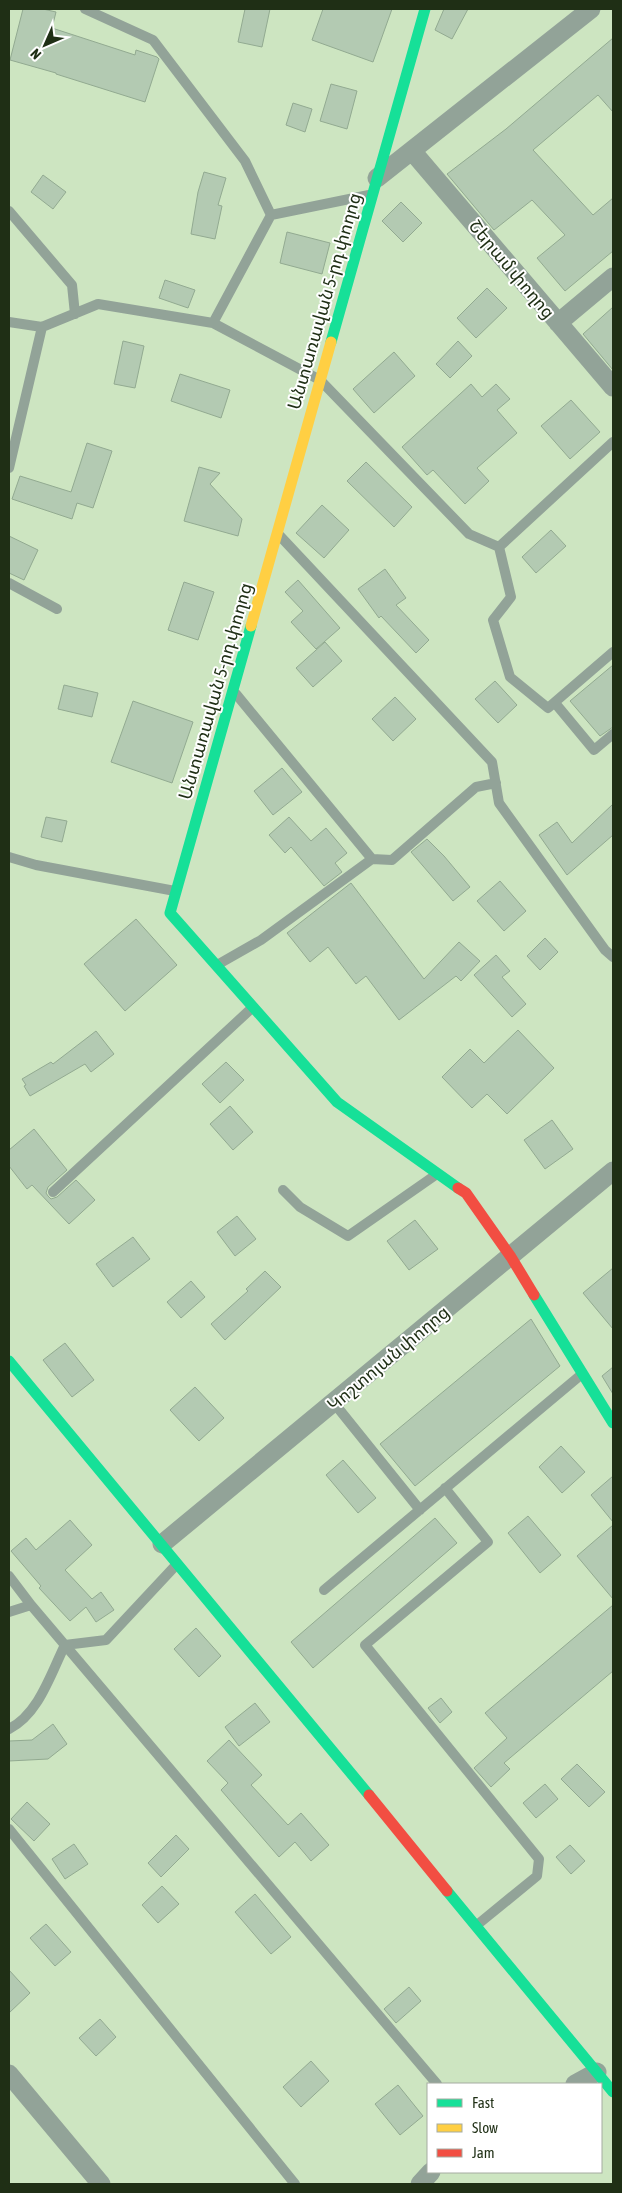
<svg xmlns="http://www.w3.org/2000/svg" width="622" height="2193" font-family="'Asap Condensed','Noto Sans Armenian',sans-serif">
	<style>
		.building { fill: #b3cab2; stroke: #92aa91 }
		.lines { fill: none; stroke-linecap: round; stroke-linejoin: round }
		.lane { stroke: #92a398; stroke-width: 10 }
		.street { stroke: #92a398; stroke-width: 19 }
		.fast { stroke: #16e098; stroke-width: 11 }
		.slow { stroke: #ffcf43; stroke-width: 11 }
		.jam { stroke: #f24e42; stroke-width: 11 }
		.labels { text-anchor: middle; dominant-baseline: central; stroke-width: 4; stroke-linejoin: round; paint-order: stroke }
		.street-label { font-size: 18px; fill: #1f2f15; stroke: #fff }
	</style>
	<rect width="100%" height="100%" fill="#cde5c1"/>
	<path class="building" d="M23 9H43L56 12 52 28 135 55 136 50 157 57 159 59 145 102 56 74V73L10 60Z
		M245 9H270L262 47 238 42Z
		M323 9H392L373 62 312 40Z
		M444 9H468L452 39 435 30Z
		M613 38V112L598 95 533 150 593 215 613 198V251L565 291 537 258 565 235 532 200 494 230 447 174 506 129Z
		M331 84 357 91 347 129 320 121Z
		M293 103 312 109 305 132 286 125Z
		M204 172 226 178 218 205 222 206 215 239 191 234 198 192Z
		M43 175 66 192 53 209 31 192Z
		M401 202 422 223 403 242 382 221Z
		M287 232 330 243 322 274 280 263Z
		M165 280 195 290 188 308 159 298Z
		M487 288 507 308 476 338 457 318Z
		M613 307V370L583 334Z
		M123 341 144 346 135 388 114 384Z
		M458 341 472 356 450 378 436 364Z
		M394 352 415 376 374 413 353 389Z
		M180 374 230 390 221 418 171 401Z
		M471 384 482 397 496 384 510 399 497 410 517 433 477 468 489 481 465 504 433 470 427 475 402 447Z
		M571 400 600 432 570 459 541 426Z
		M87 443 112 451 93 508 77 503 72 519 12 499 20 476 71 492Z
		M366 462 412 507 394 527 347 481Z
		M199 467 220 473 210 484 242 519 238 536 184 521Z
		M322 505 349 530 324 558 296 533Z
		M551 530 566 546 536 573 522 557Z
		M9 536 38 550 24 580 9 573Z
		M385 569 406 598 396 605 429 640 416 653 381 616 379 618 358 589Z
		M298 580 340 628 316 649 291 622 303 611 285 592Z
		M184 582 214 592 198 640 168 630Z
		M325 642 342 661 313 687 296 668Z
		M613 665V727L600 736 570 701Z
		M495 681 517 705 498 723 475 699Z
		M64 685 98 693 92 717 58 709Z
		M395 697 416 719 393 741 372 719Z
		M133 701 193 722 172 783 111 762Z
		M282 768 302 792 273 815 254 791Z
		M613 804V835L567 875 539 835 557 822 572 843Z
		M46 817 67 821 62 842 41 837Z
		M289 817 311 841 326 828 347 853 335 863 342 872 324 886 291 847 285 853 269 835Z
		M427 839 444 856 470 887 453 901 411 852Z
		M500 881 526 911 504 931 477 901Z
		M351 883 424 979 459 942 480 961 461 981 456 976 399 1020 366 976 356 984 328 947 310 962 287 933Z
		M136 919 177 965 125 1011 84 964Z
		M545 938 558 952 540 970 527 956Z
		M496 955 510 971 502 977 526 1004 512 1017 474 975Z
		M518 1030 554 1068 507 1114 487 1094 472 1108 442 1077 470 1049 484 1063Z
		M96 1031 114 1054 91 1072 85 1064 30 1096 24 1086 26 1085 22 1079 51 1062 53 1064Z
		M226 1062 244 1080 220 1103 202 1084Z
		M230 1106 253 1132 233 1150 210 1124Z
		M552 1120 573 1149 545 1169 524 1140Z
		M34 1129 67 1170 48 1187 46 1193 48 1196 51 1199 57 1197 76 1180 95 1200 69 1224 32 1185 27 1189 9 1166V1150Z
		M237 1216 256 1239 235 1256 217 1232Z
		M415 1220 438 1249 409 1270 387 1241Z
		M133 1237 150 1259 113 1287 96 1264Z
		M613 1268V1329L583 1293Z
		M265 1271 281 1287 225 1340 211 1324 248 1291 246 1289Z
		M191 1281 205 1297 181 1318 167 1302Z
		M531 1319 560 1366 415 1486 380 1444Z
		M65 1343 94 1380 72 1397 43 1360Z
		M613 1367V1394L602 1376Z
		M195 1387 224 1418 199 1441 170 1410Z
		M561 1446 585 1472 562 1493 539 1467Z
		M343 1460 376 1498 358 1513 326 1475Z
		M613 1476V1522L591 1495Z
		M528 1516 561 1555 540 1573 508 1533Z
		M435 1518 457 1543 313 1668 291 1642Z
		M70 1520 92 1545 65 1570 92 1599 101 1592 114 1610 96 1622 86 1607 70 1621 39 1588 41 1586 11 1551 26 1538 36 1550Z
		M613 1525V1599L577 1556Z
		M613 1605V1671L504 1763 510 1769 491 1787 474 1768 507 1738 485 1713Z
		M196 1628 221 1656 199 1677 174 1649Z
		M441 1698 452 1712 440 1723 428 1708Z
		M255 1703 270 1722 239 1746 225 1727Z
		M53 1724 67 1744 48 1759 9 1761V1741L32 1740Z
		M229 1740 262 1775 251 1785 288 1825 301 1813 329 1845 311 1861 295 1842 279 1857 221 1790 228 1783 207 1761Z
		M577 1764 605 1792 589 1807 561 1779Z
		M545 1784 558 1799 536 1818 523 1803Z
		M27 1802 50 1824 34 1841 11 1819Z
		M176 1835 189 1849 161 1877 148 1863Z
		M74 1844 88 1864 65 1879 52 1859Z
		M570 1845 585 1861 571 1874 556 1857Z
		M162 1886 179 1904 158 1923 142 1905Z
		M255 1894 291 1937 271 1954 235 1912Z
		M46 1924 71 1952 55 1966 30 1938Z
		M9 1970 30 1993 9 2013Z
		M409 1987 421 2001 396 2023 384 2009Z
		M100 2019 116 2037 96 2056 79 2038Z
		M311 2061 329 2081 301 2107 283 2087Z
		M398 2085 423 2116 400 2135 375 2104Z"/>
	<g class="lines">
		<path class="lane" d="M85 9 153 40 245 161 271 215
			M9 211 72 285 75 314
			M9 322 42 327
			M213 323 271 215 369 195
			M9 468 42 327 98 304 213 323 320 380 469 534 499 547 511 597 493 620 510 677 548 708 613 652
			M280 536 492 762 499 803 605 950 613 957
			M499 547 613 442
			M9 583 57 609
			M236 694 372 859
			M555 703 594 750 613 734
			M9 857 36 865 175 891
			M217 965 261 940 372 859 392 860 476 787 496 783
			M283 1190 300 1207 348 1236 437 1174
			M53 1192 253 1007
			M334 1403 420 1510
			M445 1488 488 1542 365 1645 539 1859 537 1876 477 1925
			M9 1576 31 1605 437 2084
			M324 1590 582 1374
			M9 1612 31 1605
			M9 1729C39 1714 51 1673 65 1645L106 1640 177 1564
			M9 1829 295 2184"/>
		<path class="street" d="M412 151 613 387
			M377 178 591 9
			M558 323 613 277
			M162 1544 613 1171
			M9 2074 101 2184
			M575 2084 597 2072
			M420 2184 431 2172"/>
		<path class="fast" d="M331 342 425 9
			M251 626 170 913 337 1102 458 1188
			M534 1295 613 1423
			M9 1361 369 1795
			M447 1891 613 2092"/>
		<path class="slow" d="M251 626 331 342"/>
		<path class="jam" d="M458 1188 466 1193 511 1257 534 1295
			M369 1795 447 1891"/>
	</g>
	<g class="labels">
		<g class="street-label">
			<text transform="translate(512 269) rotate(50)">Շերամ փողոց</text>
			<text transform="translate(324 301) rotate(-74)">Անտառավան 5-րդ փողոց</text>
			<text transform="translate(215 691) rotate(-74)">Անտառավան 5-րդ փողոց</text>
			<text transform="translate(388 1358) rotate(-40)">Կոշտոյան փողոց</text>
		</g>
	</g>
	<rect width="622" height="2193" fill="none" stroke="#1f2f15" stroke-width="20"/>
	<rect x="427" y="2083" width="175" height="90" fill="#ffffff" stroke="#a5aca1"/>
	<rect x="437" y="2099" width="25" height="8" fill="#16e098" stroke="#a5aca1"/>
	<text x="472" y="2108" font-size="15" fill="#1f2f15">Fast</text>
	<rect x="437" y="2124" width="25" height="8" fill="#ffcf43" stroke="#a5aca1"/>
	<text x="472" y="2133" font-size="15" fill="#1f2f15">Slow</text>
	<rect x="437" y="2149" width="25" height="8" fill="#f24e42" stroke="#a5aca1"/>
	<text x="472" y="2158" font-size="15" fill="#1f2f15">Jam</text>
	<g transform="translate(45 45) rotate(225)" stroke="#ffffff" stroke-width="4" paint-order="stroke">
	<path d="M0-4L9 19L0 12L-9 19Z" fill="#1f2f15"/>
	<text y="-8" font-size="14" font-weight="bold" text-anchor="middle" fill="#1f2f15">N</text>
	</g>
</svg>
